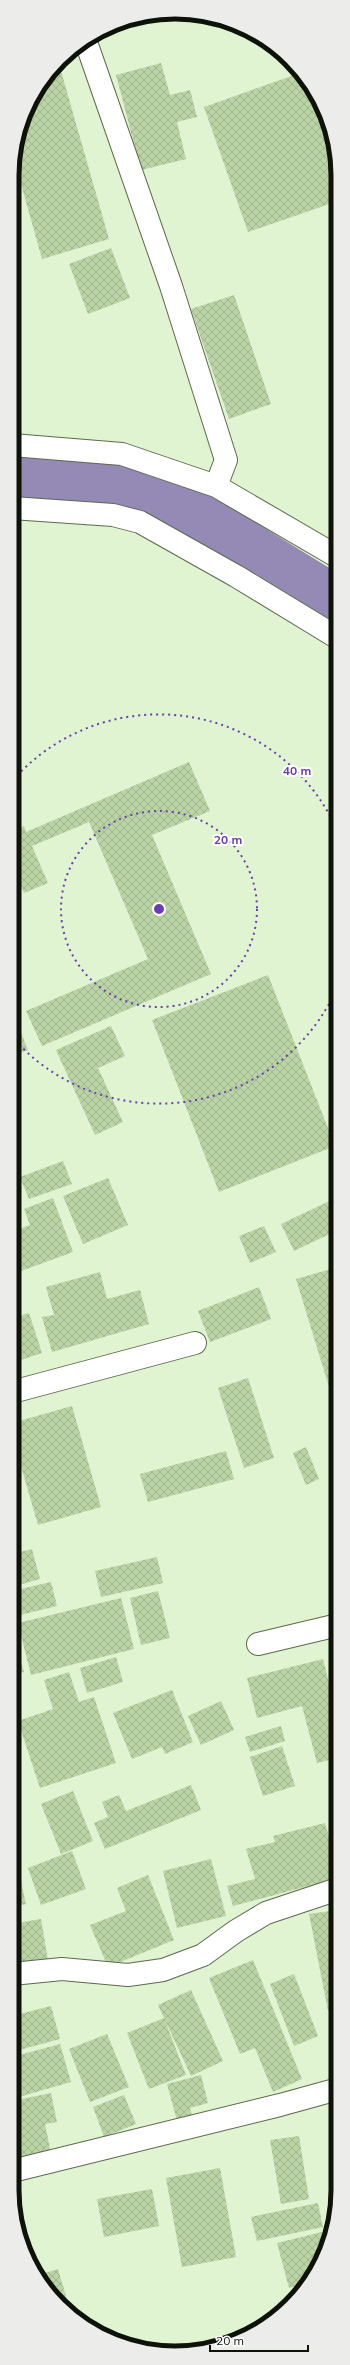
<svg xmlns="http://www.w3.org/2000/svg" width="350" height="2365" font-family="Mulish,sans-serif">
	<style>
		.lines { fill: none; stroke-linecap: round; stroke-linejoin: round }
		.river { stroke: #9589b6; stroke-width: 59 }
		.building { fill: url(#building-cross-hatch) }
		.minor-casing { stroke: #5b6a4d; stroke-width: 24 }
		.minor { stroke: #fff; stroke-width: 22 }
		.ring { fill: none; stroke: #6a3db4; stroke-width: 2; stroke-dasharray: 2 4 }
		.rim { fill: none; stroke: #0d1308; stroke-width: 5 }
		.centre { fill: #6a3db4; stroke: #fff; stroke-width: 2 }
		.ring-label { font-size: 12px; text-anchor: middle; font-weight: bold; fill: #6a3db4; stroke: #fff; stroke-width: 4; stroke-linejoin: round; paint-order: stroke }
	</style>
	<defs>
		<pattern id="building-cross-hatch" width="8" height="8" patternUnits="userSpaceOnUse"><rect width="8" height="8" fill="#bbd4a6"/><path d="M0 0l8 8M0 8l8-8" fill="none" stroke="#a0b58d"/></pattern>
	</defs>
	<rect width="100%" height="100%" fill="#e1f4d2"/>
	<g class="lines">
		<path class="river" d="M12 478 147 490 338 608"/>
	</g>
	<path class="building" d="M161 63 170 95 190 90 197 117 177 122 186 159 141 170 116 75Z
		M59 64 109 239 42 259 14 159 29 103Z
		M300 73 321 103 338 164V201L248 232 204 107Z
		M111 248 130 298 88 314 69 264Z
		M234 295 271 404 229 419 191 309Z
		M189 762 210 811 152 835 211 974 42 1046 26 1011 148 959 89 822 32 846 48 883 24 893 12 865V831L24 826 26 832Z
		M12 884 17 895 12 896Z
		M268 975 335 1146 219 1192 152 1020Z
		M16 1020 28 1050 12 1056V1021Z
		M111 1026 125 1056 98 1068 123 1122 95 1135 56 1050Z
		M63 1161 72 1184 29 1199 20 1177Z
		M108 1178 128 1225 83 1244 63 1196Z
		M338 1197V1230L294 1251 281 1224Z
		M53 1198 73 1252 13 1274 12 1232 30 1225 24 1209Z
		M264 1226 276 1252 250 1263 239 1236Z
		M338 1267V1413H337L296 1279Z
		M100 1272 107 1299 140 1290 149 1324 52 1352 42 1317 54 1315 46 1287Z
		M259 1287 271 1319 210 1342 198 1311Z
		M29 1313 42 1353 12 1363V1318Z
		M248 1378 274 1458 244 1468 218 1388Z
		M72 1406 101 1507 38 1525 12 1435V1423Z
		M306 1447 319 1479 306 1485 293 1453Z
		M226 1451 234 1479 148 1502 140 1474Z
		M12 1509 17 1528 12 1530Z
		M32 1549 40 1579 12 1587V1554Z
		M157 1557 163 1583 101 1597 95 1571Z
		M51 1582 57 1606 12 1617V1591Z
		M158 1591 170 1638 141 1645 130 1598Z
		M121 1598 134 1649 31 1675 18 1623Z
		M12 1631 24 1672 12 1675Z
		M116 1657 123 1682 87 1693 80 1668Z
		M323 1659 338 1719V1758L317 1763 302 1706 257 1718 247 1678Z
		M338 1660V1688H337L329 1663Z
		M69 1672 79 1702 94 1697 116 1763 40 1788 18 1721 53 1709 44 1680Z
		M172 1690 193 1742 165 1754 162 1747 132 1759 113 1713Z
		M221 1701 234 1730 201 1745 188 1716Z
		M281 1726 285 1741 250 1752 245 1737Z
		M282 1746 295 1786 263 1796 250 1757Z
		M191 1785 201 1810 105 1849 94 1823 108 1817 102 1802 119 1795 126 1811Z
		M73 1791 93 1841 61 1854 41 1804Z
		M325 1823 338 1870V1878L233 1906 227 1886 255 1879 246 1849 275 1842 273 1836Z
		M72 1851 86 1889 41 1905 28 1868Z
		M211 1859 226 1916 177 1928 163 1871Z
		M148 1875 174 1940 108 1967 90 1925 126 1911 117 1888Z
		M20 1876 26 1904 12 1907V1878Z
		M338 1910V2009L328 2011 309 1914Z
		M41 1919 49 1966 12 1971V1924Z
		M253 1960 302 2079 273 2092 255 2048 240 2054 209 1978Z
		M294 1974 318 2036 294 2046 270 1984Z
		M191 1990 223 2061 191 2076 158 2005Z
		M51 2006 60 2039 12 2052V2016Z
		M164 2018 186 2075 149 2089 127 2033Z
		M107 2034 129 2087 90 2102 69 2049Z
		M60 2044 71 2082 12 2099V2057Z
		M201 2075 208 2103 190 2108 194 2124 179 2128 167 2084Z
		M51 2093 57 2122 45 2124 52 2158 12 2167V2101Z
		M124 2095 136 2124 104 2137 93 2107Z
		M299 2136 309 2199 281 2204 270 2140Z
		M220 2168 236 2257 182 2267 166 2178Z
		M152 2189 159 2226 104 2237 97 2199Z
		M318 2203 323 2227 257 2241 251 2217Z
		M330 2230 321 2262 304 2284 289 2288 277 2243Z
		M58 2269 71 2313 60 2305 39 2275Z
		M247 2332 248 2333 230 2343 228 2337Z"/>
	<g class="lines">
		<defs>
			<path id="minor" d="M86 42 171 286 226 460 216 486
				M12 445 122 454 216 486 338 557
				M12 508 113 515 140 522 236 576 338 638
				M12 1392 195 1343
				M258 1644 338 1625
				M12 1974 62 1969 128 1975 163 1970 203 1955 236 1931 266 1913 338 1889
				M12 2171 280 2105 338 2089"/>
		</defs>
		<use href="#minor" class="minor-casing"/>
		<use href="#minor" class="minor"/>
	</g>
	<g class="ring">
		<circle cx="159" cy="909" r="98"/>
		<path d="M337 988A195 195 0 0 1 13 1038M13 780A195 195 0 0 1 337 830"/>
	</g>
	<path d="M0 0H350V2365H0ZM175 19H175A156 156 0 0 1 331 175V2190A156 156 0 0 1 175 2346H175A156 156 0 0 1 19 2190V175A156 156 0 0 1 175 19Z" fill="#ececeb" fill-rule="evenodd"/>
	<path class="rim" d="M175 19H175A156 156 0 0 1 331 175V2190A156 156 0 0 1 175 2346H175A156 156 0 0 1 19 2190V175A156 156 0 0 1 175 19Z"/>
	<circle cx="159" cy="909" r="6" class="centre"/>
	<g class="ring-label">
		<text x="297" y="775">40 m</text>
		<text x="228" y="844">20 m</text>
	</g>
	<path d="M210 2345v6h98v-6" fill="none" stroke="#0d1308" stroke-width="2"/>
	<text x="216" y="2345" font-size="12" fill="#0d1308" stroke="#ffffff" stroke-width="3" paint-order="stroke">20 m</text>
</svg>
